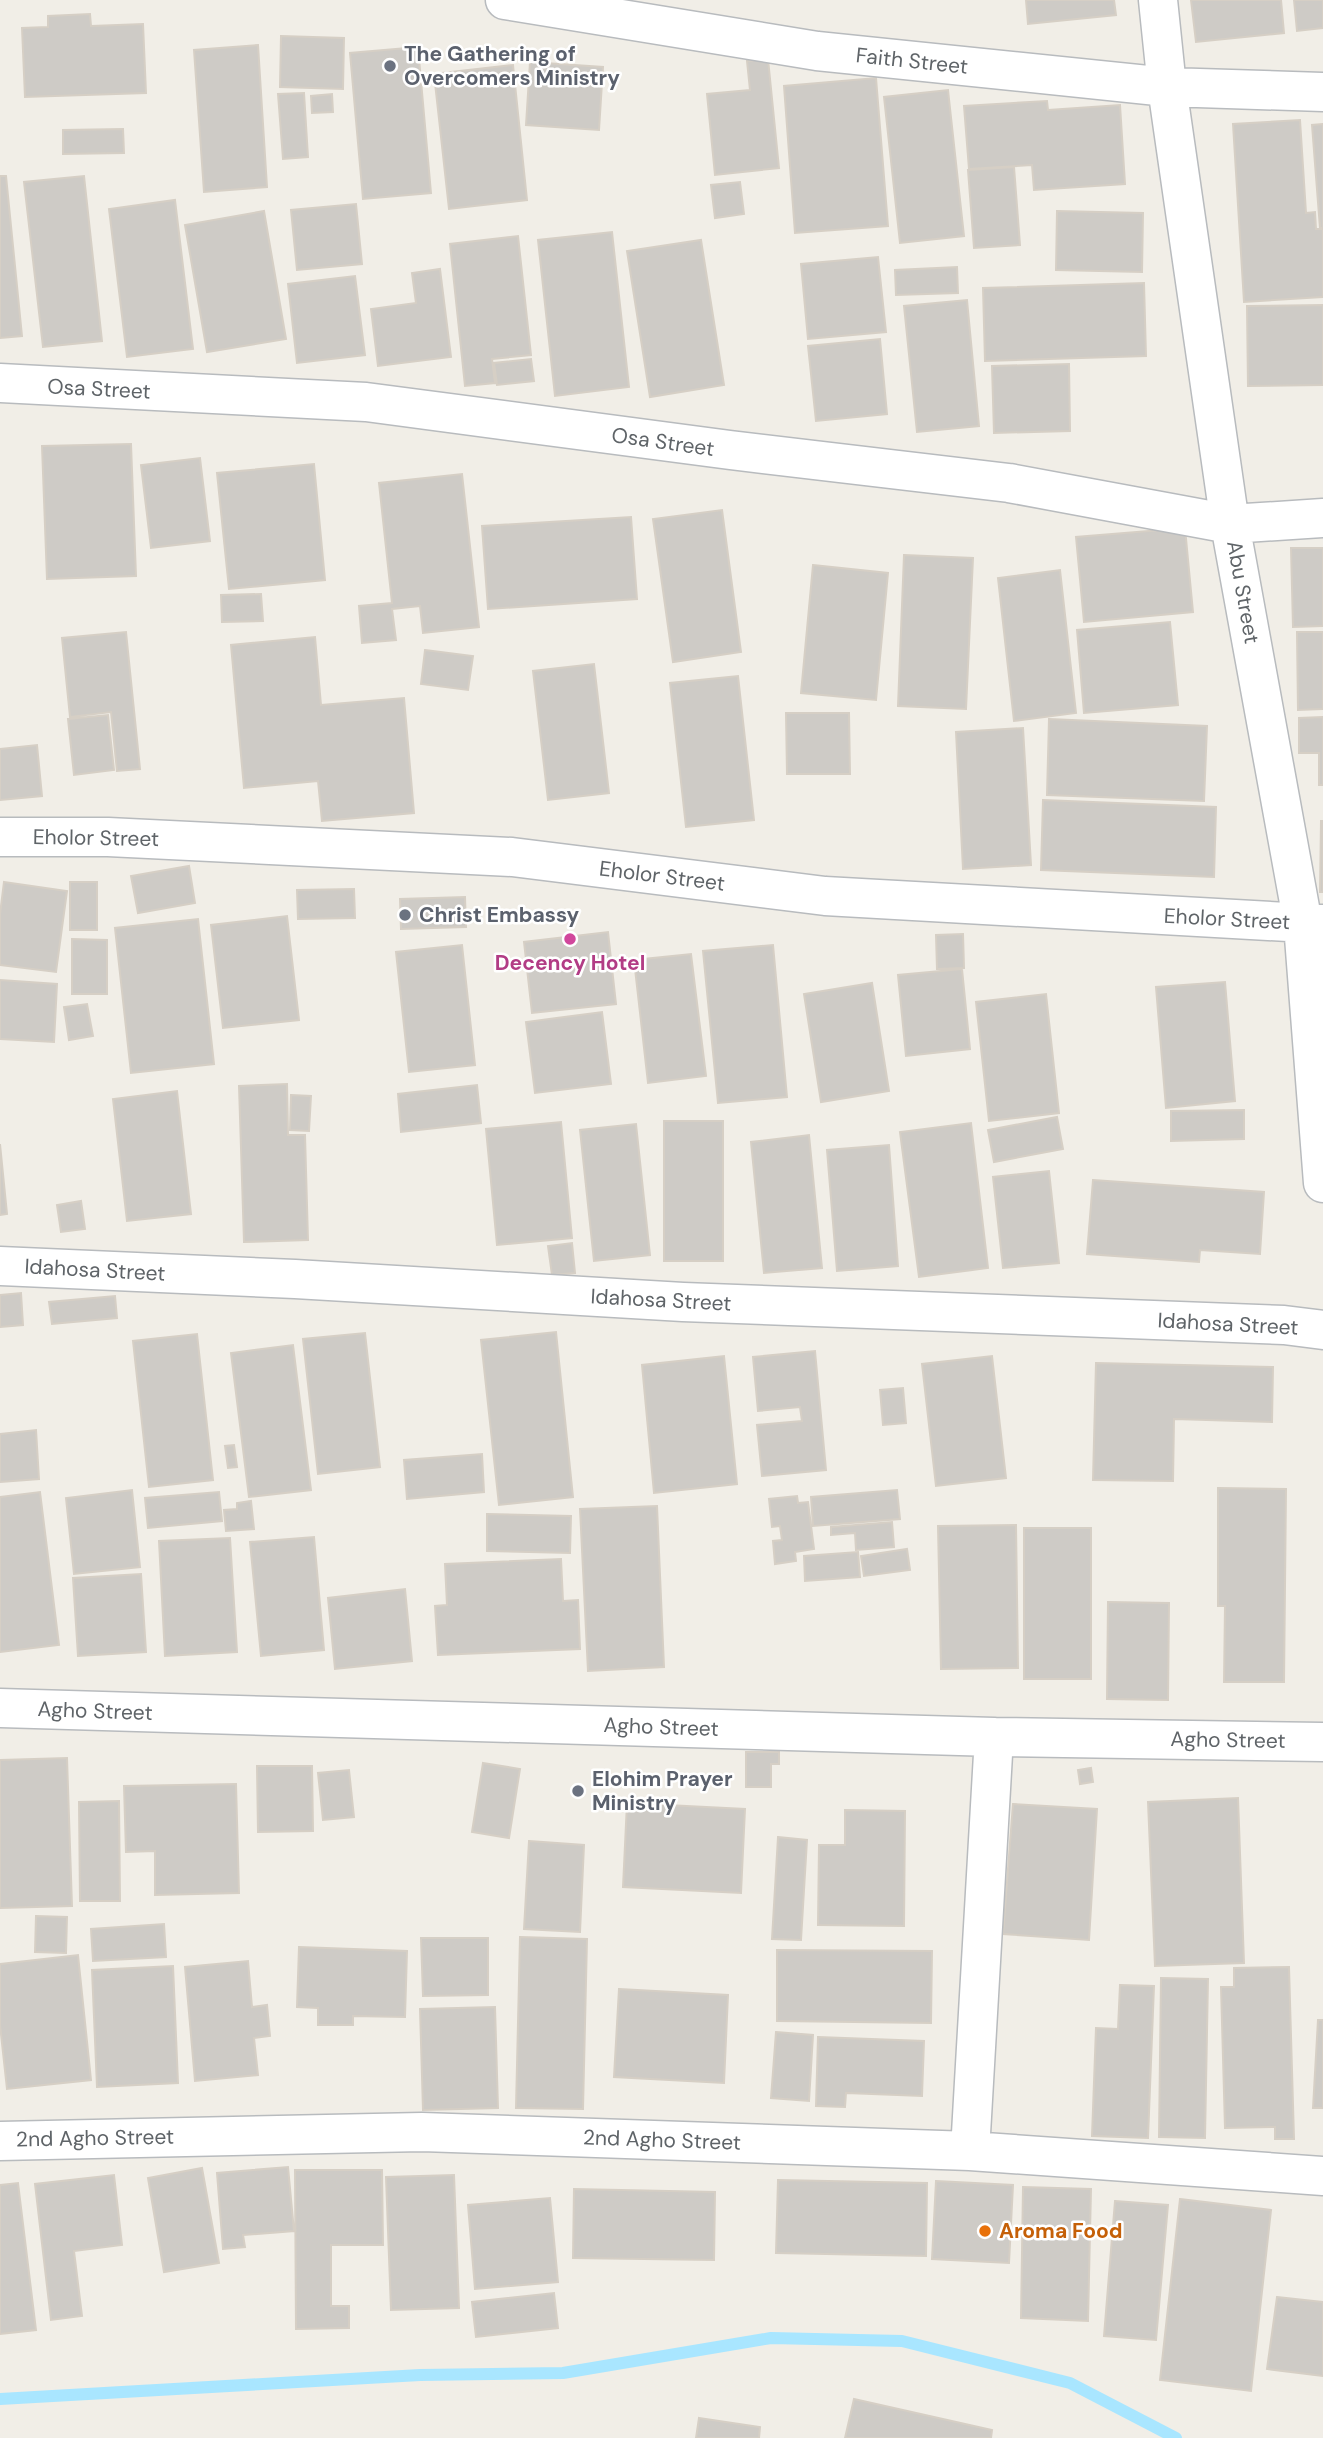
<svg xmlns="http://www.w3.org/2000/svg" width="1323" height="2438" font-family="'DM Sans',sans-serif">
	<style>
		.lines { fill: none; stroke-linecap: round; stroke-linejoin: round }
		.stream { stroke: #a9e6ff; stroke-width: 12 }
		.building { fill: #cecbc6; stroke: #d6cfc5; stroke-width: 2 }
		.minor-casing { stroke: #b8bbbe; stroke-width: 41 }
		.minor { stroke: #fff; stroke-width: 38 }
		.worship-dot { fill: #6b7280; stroke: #fff; stroke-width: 2.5 }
		.hotel-dot { fill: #d1479c; stroke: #fff; stroke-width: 2.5 }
		.food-dot { fill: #e8710a; stroke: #fff; stroke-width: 2.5 }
		.labels { text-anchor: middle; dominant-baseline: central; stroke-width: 5; stroke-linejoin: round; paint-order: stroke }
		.worship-label { font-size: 21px; font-weight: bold; fill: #5b616d; stroke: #fff; text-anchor: start }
		.street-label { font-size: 21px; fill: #5f6468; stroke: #fff }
		.hotel-label { font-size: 21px; font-weight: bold; fill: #b23c85; stroke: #fff }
		.food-label { font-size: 21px; font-weight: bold; fill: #c56008; stroke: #fff; text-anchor: start }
	</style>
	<rect width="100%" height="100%" fill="#f1eee7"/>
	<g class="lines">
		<path class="stream" d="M0 2399 420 2375 563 2373 771 2338 902 2341 1070 2383 1176 2438"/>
	</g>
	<path class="building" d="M1026 0H1114L1116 15 1028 24Z
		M1191 0H1281L1284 33 1196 42Z
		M1294 0H1323V28L1297 31Z
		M90 14 91 26 143 24 146 93 25 97 22 28 48 27V16Z
		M281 36 344 38 343 89 280 87Z
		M258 45 267 187 204 192 194 50Z
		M418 47 431 193 363 199 350 53Z
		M768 59 779 168 715 175 707 94 750 90 747 61Z
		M530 62 603 67 599 130 526 125Z
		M513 65 527 200 449 209 434 74Z
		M876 78 888 226 795 233 784 86Z
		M948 90 964 236 900 243 884 97Z
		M304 93 308 157 283 159 278 94Z
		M332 94 333 112 312 113 311 96Z
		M1047 101 1048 110 1120 105 1125 184 1034 190 1032 165 969 169 964 106Z
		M1300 120 1306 213 1315 212 1316 229H1323V297L1244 302 1233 124Z
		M1323 124V228H1320L1312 125Z
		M123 129 124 153 63 154V130Z
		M1014 167 1020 245 974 248 968 170Z
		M0 176H6L22 336 0 338Z
		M84 176 102 341 43 347 24 182Z
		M740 182 744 214 715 218 711 185Z
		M175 200 193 349 127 357 109 209Z
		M356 204 362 264 297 270 291 210Z
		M264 211 286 339 207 352 185 225Z
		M1057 211 1143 213 1142 272 1056 270Z
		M612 232 629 387 555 396 538 240Z
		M518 236 531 355 492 359 495 383 465 386 450 244Z
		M701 240 724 385 650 397 627 251Z
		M878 257 886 332 808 339 801 264Z
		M957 267 958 293 896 295 895 270Z
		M440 269 451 357 378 366 371 309 416 303 412 273Z
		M355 276 365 355 297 363 288 284Z
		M1144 283 1146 356 985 361 983 288Z
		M967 300 979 426 917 432 904 306Z
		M1323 305V385L1248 386 1247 306Z
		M880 339 887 414 816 421 808 346Z
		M531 359 534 381 497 385 494 363Z
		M1069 364 1070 431 994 433 992 366Z
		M131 444 136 576 47 579 42 446Z
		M200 458 210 541 151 548 141 465Z
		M314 464 325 580 229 589 217 473Z
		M462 474 479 627 423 633 420 606 392 609 396 640 362 643 359 606 392 603 379 483Z
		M722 510 741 652 673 662 653 519Z
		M631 517 637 599 488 609 482 526Z
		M1185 528 1193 612 1084 622 1076 537Z
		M1291 548H1323V626L1293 627Z
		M904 555 973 558 966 709 898 706Z
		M813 565 888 573 876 700 801 693Z
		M1060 570 1076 713 1014 721 998 578Z
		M261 594 263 621 222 622 221 595Z
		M1170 622 1178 705 1084 713 1077 630Z
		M126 632 140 769 117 771 111 712 70 717 62 638Z
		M1297 632H1323V709L1298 710Z
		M315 637 321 705 404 698 414 813 322 821 318 781 244 788 231 645Z
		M425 650 473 656 468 690 421 684Z
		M594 664 609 793 548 800 533 671Z
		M738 676 754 820 686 827 670 683Z
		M786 713H849L850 774H787Z
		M108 715 114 770 74 775 68 719Z
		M1323 717V785H1319V753H1299V718Z
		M1049 719 1207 726 1204 801 1047 795Z
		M1023 728 1031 865 963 869 956 732Z
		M37 745 42 796 0 800V749Z
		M1043 800 1216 807 1214 877 1041 870Z
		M1321 821H1323V892H1320Z
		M189 866 195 903 138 913 131 876Z
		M4 882 67 891 56 972 0 965V914Z
		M70 882H97V930H70Z
		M354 889 355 918 298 919 297 890Z
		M465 897 466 927 401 929 400 899Z
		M287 916 299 1020 223 1028 211 925Z
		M198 919 214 1064 131 1073 115 928Z
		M608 932 616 1004 532 1013 524 942Z
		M963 934 964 968 937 969 936 935Z
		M72 939 107 940V994H72Z
		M462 945 475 1065 409 1072 396 952Z
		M773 945 787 1097 718 1103 703 951Z
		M691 954 706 1076 648 1083 634 960Z
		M962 969 970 1049 906 1056 898 975Z
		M0 980 57 984 54 1042 0 1039Z
		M1225 982 1235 1101 1166 1108 1156 987Z
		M872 983 889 1091 821 1102 804 994Z
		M1046 994 1059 1113 989 1121 976 1002Z
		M87 1004 93 1036 69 1040 64 1007Z
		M602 1012 611 1084 535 1093 526 1022Z
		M287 1084 288 1135H305L308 1240 244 1242 239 1086Z
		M477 1085 481 1123 401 1132 398 1094Z
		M177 1091 191 1214 127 1221 113 1099Z
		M291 1095 311 1096 309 1131 290 1130Z
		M1244 1110V1139L1171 1141V1111Z
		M1057 1117 1063 1149 994 1162 988 1130Z
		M664 1121H723V1261H664Z
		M561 1122 572 1238 497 1245 486 1129Z
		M971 1123 988 1268 919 1277 900 1132Z
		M636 1124 650 1255 594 1261 580 1130Z
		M809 1135 822 1268 764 1273 751 1142Z
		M0 1144 7 1214 0 1215Z
		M889 1145 898 1266 837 1271 827 1150Z
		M1049 1171 1059 1263 1003 1268 993 1177Z
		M1093 1180 1264 1192 1260 1254 1200 1250 1199 1262 1087 1254Z
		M81 1201 85 1229 61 1232 57 1205Z
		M572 1243 575 1273 552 1275 548 1246Z
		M21 1293 23 1325 0 1327V1295Z
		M115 1296 117 1318 52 1324 49 1302Z
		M556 1332 573 1497 499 1505 481 1340Z
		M365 1333 380 1467 318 1474 303 1339Z
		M197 1334 213 1480 149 1487 133 1341Z
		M293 1345 311 1490 249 1497 231 1353Z
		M815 1351 826 1470 762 1476 757 1425 802 1421 800 1407 758 1411 753 1357Z
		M724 1356 737 1484 654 1493 642 1365Z
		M992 1356 1006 1478 936 1486 922 1364Z
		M1096 1363 1273 1367 1272 1422 1174 1419 1173 1481 1093 1480Z
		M903 1388 906 1423 883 1425 880 1390Z
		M36 1430 39 1479 0 1482V1434Z
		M234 1445 237 1467 228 1468 225 1446Z
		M482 1454 484 1492 407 1499 404 1460Z
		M1218 1488 1286 1489 1284 1682H1224L1225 1606H1218Z
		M132 1490 140 1567 74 1574 66 1498Z
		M897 1490 900 1519 813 1526 811 1497Z
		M40 1492 59 1645 0 1652V1497Z
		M219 1492 222 1521 148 1528 145 1498Z
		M797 1496 798 1503 808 1502 814 1549 795 1552 796 1561 775 1564 773 1541 782 1540 780 1526 772 1527 769 1499Z
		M251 1501 254 1529 226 1531 224 1510 237 1509V1503Z
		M657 1506 664 1667 588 1671 580 1509Z
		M487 1514 571 1516 570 1553 487 1551Z
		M892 1522 894 1547 856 1550 855 1533 831 1535V1527Z
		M1016 1525 1018 1668 941 1669 938 1526Z
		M1024 1528H1091V1679H1024Z
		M314 1537 324 1650 261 1656 250 1542Z
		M230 1538 237 1652 165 1656 159 1541Z
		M907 1549 910 1570 864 1576 861 1556Z
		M858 1552 860 1577 805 1581 804 1556Z
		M561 1559 563 1601 578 1600 580 1649 438 1655 435 1606 447 1605 445 1564Z
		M141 1574 146 1652 78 1656 73 1578Z
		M405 1589 412 1661 335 1669 328 1598Z
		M1108 1602 1169 1603 1168 1700 1107 1699Z
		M746 1752H779V1764H771V1787H746Z
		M67 1758 72 1906 0 1908V1760Z
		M483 1763 520 1769 509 1838 472 1832Z
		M257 1766H312L313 1831 258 1832Z
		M1091 1768 1093 1782 1080 1784 1078 1770Z
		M349 1770 354 1817 323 1820 318 1773Z
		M236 1784 239 1893 155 1895V1851L126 1852 124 1786Z
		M1238 1798 1244 1963 1155 1966 1148 1802Z
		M119 1801 120 1901H80L79 1802Z
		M627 1803 745 1809 741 1893 623 1887Z
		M1013 1804 1097 1809 1089 1940 1003 1934Z
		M845 1810 905 1811 904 1926 818 1925 819 1845H845Z
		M778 1837 807 1840 801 1940 772 1939Z
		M529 1841 584 1845 580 1932 524 1929Z
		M36 1916 67 1917 66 1953 35 1952Z
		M164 1924 166 1957 93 1961 91 1929Z
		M520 1937 587 1939 583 2109 516 2108Z
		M421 1938H488V1995L423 1996Z
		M299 1947 407 1951 405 2017 353 2016V2025H318V2008L297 2007Z
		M777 1950 932 1951 931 2023 777 2021Z
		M78 1955 91 2080 7 2089 0 2025V1964Z
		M248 1961 252 2007 267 2005 270 2036 254 2038 258 2075 195 2081 185 1967Z
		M173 1966 178 2083 97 2087 92 1970Z
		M1289 1967 1294 2139H1275V2127L1225 2128 1221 1987H1234V1968Z
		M1161 1978 1208 1979 1205 2138 1159 2137Z
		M1120 1985 1154 1986 1148 2138 1092 2136 1096 2028 1118 2029Z
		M619 1989 728 1995 724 2083 614 2077Z
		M495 2007 498 2108 423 2110 420 2009Z
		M1318 2020H1323V2108H1313Z
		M776 2032 813 2035 809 2101 771 2098Z
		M818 2037 924 2041 922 2096 846 2093 845 2107 816 2106Z
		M288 2167 294 2231 243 2235 245 2247 223 2249 217 2173Z
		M202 2168 219 2263 164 2272 148 2178Z
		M295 2170H382L383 2245H331V2306H349V2328L296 2329Z
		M114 2175 122 2245 74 2251 82 2316 51 2320 35 2184Z
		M454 2175 459 2308 391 2310 386 2177Z
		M778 2180 927 2183 926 2256 776 2253Z
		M936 2181 1013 2185 1009 2263 932 2259Z
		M18 2183 36 2330 0 2334V2185Z
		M1023 2187 1091 2189 1088 2321 1021 2318Z
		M574 2189 715 2192 714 2260 573 2258Z
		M550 2198 558 2282 475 2289 468 2205Z
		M1180 2199 1271 2210 1251 2391 1160 2380Z
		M1115 2201 1168 2205 1156 2340 1104 2336Z
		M554 2293 558 2328 476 2337 472 2302Z
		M1277 2297 1323 2302V2376L1267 2369Z
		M854 2399 992 2430 991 2438H845Z
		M699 2418 760 2427 759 2438H696Z"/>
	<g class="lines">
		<defs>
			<path id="minor" d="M505 0 817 51 1167 87 1323 92
				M1158 0 1167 87 1230 524 1303 924 1323 1183
				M0 383 366 402 730 450 1009 483 1230 524 1323 518
				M0 837H108L512 857 825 896 1323 924
				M0 1266 295 1279 683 1302 1284 1325 1323 1330
				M0 1708 994 1737 1323 1742
				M0 2141 422 2132 970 2151 1323 2176
				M970 2151 994 1737"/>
		</defs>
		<use href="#minor" class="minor-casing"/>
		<use href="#minor" class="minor"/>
	</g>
	<g class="worship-dot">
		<circle cx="390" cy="66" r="7"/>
		<circle cx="405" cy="915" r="7"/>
		<circle cx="578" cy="1791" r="7"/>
	</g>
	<circle class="hotel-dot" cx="570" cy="939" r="7"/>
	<circle class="food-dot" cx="985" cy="2231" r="7"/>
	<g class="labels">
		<g class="worship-label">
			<text x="404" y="54">The Gathering of<tspan x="404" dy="24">Overcomers Ministry</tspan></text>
			<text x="419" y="915">Christ Embassy</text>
			<text x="592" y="1779">Elohim Prayer<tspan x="592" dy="24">Ministry</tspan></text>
		</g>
		<g class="street-label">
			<text transform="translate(912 61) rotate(6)">Faith Street</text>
			<text transform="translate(99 389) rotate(3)">Osa Street</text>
			<text transform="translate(663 442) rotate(8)">Osa Street</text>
			<text transform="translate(1243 592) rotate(80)">Abu Street</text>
			<text transform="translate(96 838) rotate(1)">Eholor Street</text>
			<text transform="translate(662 876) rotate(7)">Eholor Street</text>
			<text transform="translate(1227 919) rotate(3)">Eholor Street</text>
			<text transform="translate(95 1270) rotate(3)">Idahosa Street</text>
			<text transform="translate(661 1300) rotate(3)">Idahosa Street</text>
			<text transform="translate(1228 1324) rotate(3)">Idahosa Street</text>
			<text transform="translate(95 1711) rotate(2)">Agho Street</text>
			<text transform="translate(661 1727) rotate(2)">Agho Street</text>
			<text transform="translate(1228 1740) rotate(1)">Agho Street</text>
			<text transform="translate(95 2138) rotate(-1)">2nd Agho Street</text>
			<text transform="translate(662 2140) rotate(2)">2nd Agho Street</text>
		</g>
		<g class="hotel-label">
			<text x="570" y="963">Decency Hotel</text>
		</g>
		<g class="food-label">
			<text x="999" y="2231">Aroma Food</text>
		</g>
	</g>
</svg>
